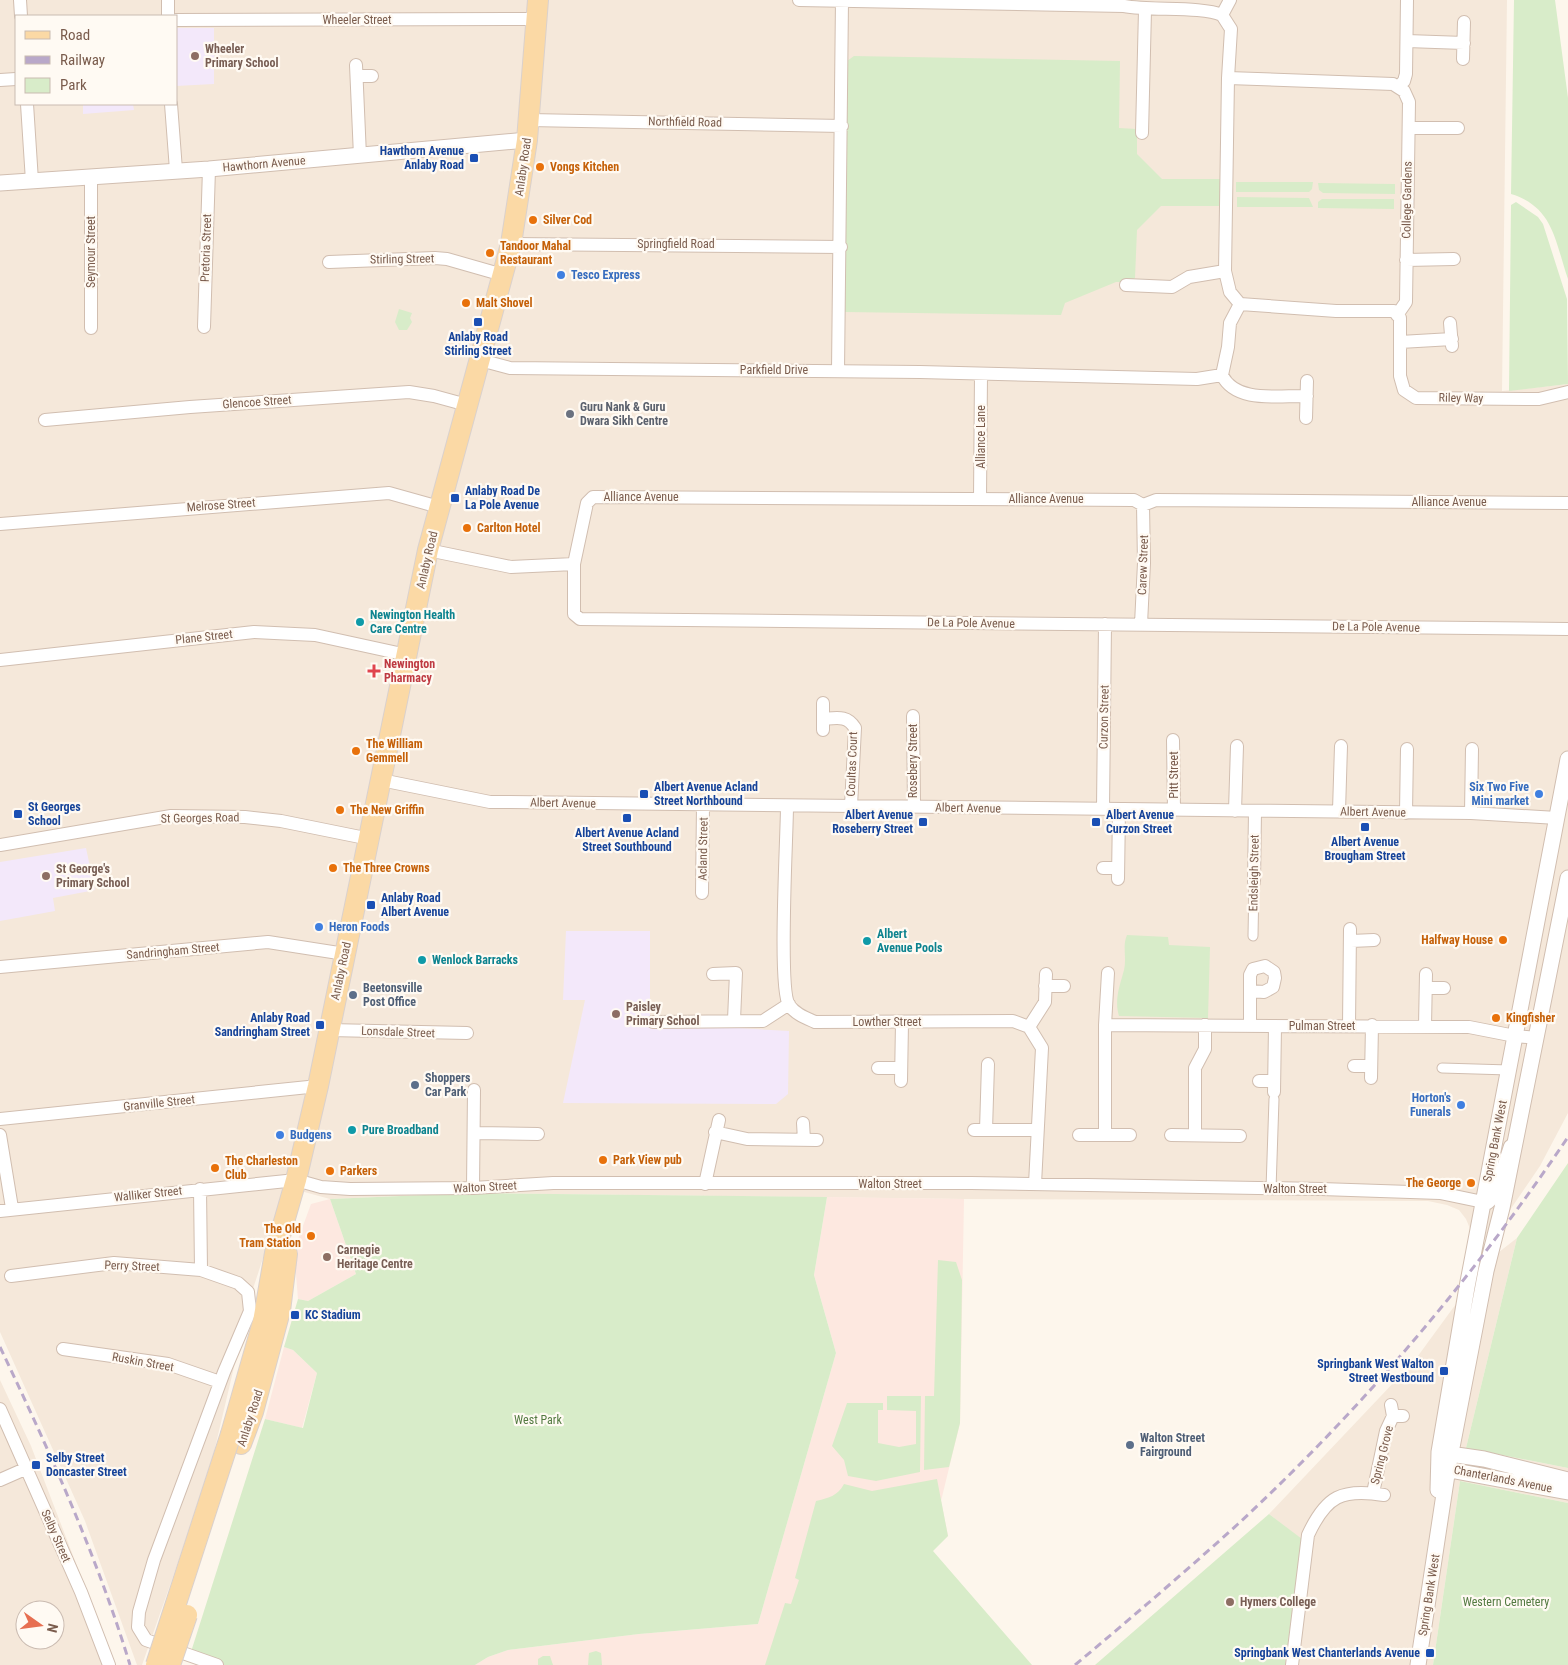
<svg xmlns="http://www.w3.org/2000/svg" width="1568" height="1665" font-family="'Roboto Condensed',sans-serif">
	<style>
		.residential { fill: #f5e8da; fill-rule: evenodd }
		.commercial { fill: #fde8e0 }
		.education { fill: #f3e8fa }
		.green { fill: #d8ecc9 }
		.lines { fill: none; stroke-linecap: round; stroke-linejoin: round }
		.pedestrian-casing { stroke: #d1beb0; stroke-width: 11 }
		.minor-casing { stroke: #d1beb0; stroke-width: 14 }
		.tertiary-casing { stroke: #d1beb0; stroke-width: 17 }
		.primary-casing { stroke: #dad1cd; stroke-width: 22 }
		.pedestrian { stroke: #fff; stroke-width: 9 }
		.minor { stroke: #fff; stroke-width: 12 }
		.tertiary { stroke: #fff; stroke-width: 15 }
		.primary { stroke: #fbd9a5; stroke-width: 20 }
		.rail { stroke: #b9a8c9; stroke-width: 3; stroke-dasharray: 8 5; stroke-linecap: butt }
		.primary-bridge-casing { stroke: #dad1cd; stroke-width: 22; stroke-linecap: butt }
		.primary-bridge { stroke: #fbd9a5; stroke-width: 20 }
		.education-dot { fill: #8d6e63; stroke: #fffaf3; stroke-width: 2 }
		.transit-dot { fill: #1a4fb4; stroke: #fffaf3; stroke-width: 2 }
		.food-dot { fill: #e8710a; stroke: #fffaf3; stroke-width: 2 }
		.shop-dot { fill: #3f7fe0; stroke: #fffaf3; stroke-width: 2 }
		.worship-dot { fill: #6b7280; stroke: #fffaf3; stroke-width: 2 }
		.culture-dot { fill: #0f9aa8; stroke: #fffaf3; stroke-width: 2 }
		.health-dot { fill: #e0444e; stroke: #fffaf3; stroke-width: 2 }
		.service-dot { fill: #5c6f8a; stroke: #fffaf3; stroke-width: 2 }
		.labels { text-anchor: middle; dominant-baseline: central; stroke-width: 4.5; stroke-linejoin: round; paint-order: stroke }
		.street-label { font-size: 12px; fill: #7a5c4d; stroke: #fffaf3 }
		.education-label { font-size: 12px; font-weight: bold; fill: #785e54; stroke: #fffaf3; text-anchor: start }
		.transit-label { font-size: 12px; font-weight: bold; fill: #164399; stroke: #fffaf3; text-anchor: start }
		.food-label { font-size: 12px; font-weight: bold; fill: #c56008; stroke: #fffaf3; text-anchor: start }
		.shop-label { font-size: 12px; font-weight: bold; fill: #366cbe; stroke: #fffaf3; text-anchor: start }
		.worship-label { font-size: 12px; font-weight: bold; fill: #5b616d; stroke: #fffaf3; text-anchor: start }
		.culture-label { font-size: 12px; font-weight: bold; fill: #0d838f; stroke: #fffaf3; text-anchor: start }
		.health-label { font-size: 12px; font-weight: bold; fill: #be3a42; stroke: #fffaf3; text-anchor: start }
		.service-label { font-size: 12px; font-weight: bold; fill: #4e5e75; stroke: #fffaf3; text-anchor: start }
		.park-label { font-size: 12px; fill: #537a41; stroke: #fffaf3 }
	</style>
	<rect width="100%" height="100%" fill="#fdf6ec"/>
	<path class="residential" d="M0 0H1507L1502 391 1568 384V1113L1540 1166 1510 1210 1463 1265 1471 1231 1466 1219 1459 1210 1447 1205 1428 1201 964 1199 471 1193 330 1199 286 1187 251 1295 214 1452 182 1551 142 1665H137L85 1521 0 1332ZM16 16H176V104H16Z
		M1517 1238 1466 1448 1568 1468V1503L1460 1481 1433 1665H1285L1302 1540 1269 1514 1415 1360 1453 1308 1499 1252Z
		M0 1380 31 1446 115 1665H0ZM25 1610H55V1640H25Z"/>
	<path class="commercial" d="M827 1197 964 1199 960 1423 941 1501 948 1536 800 1665H475L488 1657 508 1650 639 1634 758 1624 836 1353 814 1275Z
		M330 1199 356 1274 308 1301 298 1299 294 1250 311 1204Z
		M284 1347 293 1350 317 1373 302 1428 265 1419Z"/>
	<path class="education" d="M176 28H214V84L176 86Z
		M83 104H133L134 110 83 114Z
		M86 848 95 890 53 898 55 911 0 921V862Z
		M566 931H650V1028L721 1027 789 1031 788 1094 776 1104 563 1103 585 1000H563Z"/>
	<path class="green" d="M1514 0H1555L1568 98V279C1555 242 1554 207 1511 194Z
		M854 56 1120 61 1119 128 1137 129V154L1162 179H1220L1221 206H1161L1137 230 1135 278 1129 282H1116L1065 303 1061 315 845 312 847 61Z
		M1236 182H1313L1312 189 1309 192H1236Z
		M1318 183 1395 184V194L1323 193 1319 190Z
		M1237 197 1309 198 1313 207H1237Z
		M1322 199H1394V209L1318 208V202Z
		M1516 202 1538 217 1543 224 1567 299 1568 384 1509 391 1511 205Z
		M399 309 412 313 410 318 412 322 407 330H399L395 322Z
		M1127 935 1168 937 1169 945 1210 947 1208 1018 1119 1016C1114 1000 1120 985 1124 970 1127 958 1122 946 1127 935Z
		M1568 1163V1468L1466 1448 1517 1238Z
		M471 1193 827 1197 814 1275 836 1353 758 1624 639 1634 508 1650 488 1657 475 1665H218L190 1655 265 1419 303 1428 317 1373 293 1350 284 1347 298 1299 308 1301 356 1274 330 1199Z
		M938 1260 956 1262 962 1280 960 1423 949 1467 924 1470 925 1396H934Z
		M887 1396H921L920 1472 876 1481 848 1476 844 1460 832 1446 847 1403H883V1410H878V1443L899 1447 916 1444V1411L887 1410Z
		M937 1479 948 1536 933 1551 1032 1665H765L785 1603 791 1604 799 1580 795 1578 816 1501C828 1498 838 1496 844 1484L872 1491Z
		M1460 1481 1568 1503V1665H1433Z
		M1269 1514 1302 1539 1285 1665H1095Z
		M596 1651 601 1653 602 1665H588L589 1653Z
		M543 1656H550L553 1665H538V1659Z"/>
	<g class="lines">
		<defs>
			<path id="pedestrian" d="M1253 936 1254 882
				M1442 1068 1509 1070
				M1271 1189 1274 1099"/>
			<path id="minor" d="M20 0 21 16
				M168 0V16
				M799 0 1124 6C1151 11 1201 6 1222 15L1231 29 1228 78 1393 84 1404 91 1409 102 1406 302 1397 315
				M1222 15 1230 0
				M176 20 538 19
				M1407 41 1464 43
				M1463 59 1464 22
				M356 65 360 156
				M357 76H372
				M1228 78 1225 271 1230 292 1240 304 1336 311H1394L1400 318V376L1404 390 1416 398 1539 399 1568 392
				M0 80 16 79
				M1398 87 1404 81 1406 74 1407 0
				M27 104 32 181
				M171 104 176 170
				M529 120 842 126
				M1409 128H1458
				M1142 133 1145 10
				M511 244 841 247
				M1406 260 1454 259
				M329 262 435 258 447 259 503 275
				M1126 285 1172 287 1189 277 1225 271
				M1450 323 1452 346
				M204 327 209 169
				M91 328V176
				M1400 342 1452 339
				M480 360 510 368 920 372 1197 379 1222 375 1228 347 1230 323 1240 304
				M838 371 842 0
				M1222 375C1236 404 1280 395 1307 396
				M1306 418 1307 381
				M45 420 190 407 409 392 434 396 467 405
				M980 499 981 374
				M1568 503 1156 500 1143 505 1134 500 593 497 587 503 574 564V614L580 619 1568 629
				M0 524 389 493 439 507
				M428 550 511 567 574 564
				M1141 624 1144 563 1143 505
				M0 660 254 632 315 635 407 655
				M823 703V730
				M913 716 914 807
				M823 719C837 718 847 715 855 728L851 806
				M1173 740 1174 810
				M381 780 490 802H510L1471 813 1557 818
				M787 806C787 836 778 988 789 1005 795 1014 806 1018 815 1022L1013 1021 1029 1027 1042 1048 1035 1184
				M1103 809 1105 624
				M1235 811 1237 746
				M1339 811 1341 746
				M1406 813 1407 749
				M1471 813 1472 749
				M0 845 171 816 245 817 281 821 370 839
				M1103 868H1118
				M1118 879 1119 809
				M1254 882 1255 811
				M702 893 703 805
				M1351 941 1374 940
				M0 967 268 942 345 954
				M713 974 736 973 734 1020
				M1045 986H1064
				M1427 988H1444
				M653 1022 763 1021 789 1004
				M1105 1025 1469 1027 1515 1036 1537 1038
				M1250 1026V975L1253 969 1265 966 1274 972 1275 978 1273 987 1264 992 1250 991
				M1349 1026 1350 929
				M1425 1026 1426 974
				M1029 1027 1045 1002 1046 974
				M329 1030 467 1033
				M1354 1066H1371
				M878 1068H901
				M1371 1078 1372 1025
				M901 1081 902 1023
				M1259 1081H1274
				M1274 1092 1275 1026
				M0 1119 318 1086
				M803 1123 804 1140
				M974 1130H1037
				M986 1130 988 1064
				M715 1132 747 1139 817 1140
				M475 1133 538 1134
				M0 1135 12 1208
				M1079 1135H1130
				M1105 1135V1025L1108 973
				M1171 1135 1240 1136
				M1195 1135V1068L1205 1049V1025
				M705 1184 719 1120
				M473 1188 474 1090
				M200 1189 201 1270
				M0 1211 296 1180 321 1187 350 1189 473 1188 553 1183H971L1321 1189 1440 1193 1488 1203 1493 1198 1510 1146
				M11 1276 114 1263 201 1270 238 1283 248 1292 250 1311 224 1372 154 1560 139 1612 138 1627 146 1640 217 1665
				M63 1349 168 1364 220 1382
				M1391 1405 1393 1416H1403
				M0 1409 81 1592 109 1665
				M0 1480 25 1469
				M1373 1493 1386 1431 1393 1416
				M1292 1665 1308 1535C1326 1496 1342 1488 1384 1495"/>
			<path id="tertiary" d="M0 183 209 169 527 140
				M1443 1453 1484 1459 1568 1480
				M1439 1468 1568 1492
				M1438 1490 1439 1452 1467 1287 1568 759
				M1418 1665 1448 1468 1486 1271 1502 1208 1568 878"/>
			<path id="primary" d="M231 1434 263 1322 275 1253 296 1180 318 1086 428 550 511 244 527 140 538 0
				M241 1444 253 1412 280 1311 287 1254"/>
		</defs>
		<use href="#pedestrian" class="pedestrian-casing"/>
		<use href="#minor" class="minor-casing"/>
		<use href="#tertiary" class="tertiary-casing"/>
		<use href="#primary" class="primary-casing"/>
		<use href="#pedestrian" class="pedestrian"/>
		<use href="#minor" class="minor"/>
		<use href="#tertiary" class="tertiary"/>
		<use href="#primary" class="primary"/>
		<path class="rail" d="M0 1347C49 1450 97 1556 130 1665
			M1075 1665C1130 1619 1185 1572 1238 1524 1362 1409 1473 1278 1568 1137"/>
		<defs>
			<path id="primary-bridge" d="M156 1665 231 1434
				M170 1665 187 1615"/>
		</defs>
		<use href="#primary-bridge" class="primary-bridge-casing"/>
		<use href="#primary-bridge" class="primary-bridge"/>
	</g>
	<g class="education-dot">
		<circle cx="195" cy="56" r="5"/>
		<circle cx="46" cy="876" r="5"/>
		<circle cx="616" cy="1014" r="5"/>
		<circle cx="327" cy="1257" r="5"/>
		<circle cx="1230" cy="1602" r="5"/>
	</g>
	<g class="transit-dot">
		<rect x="469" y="153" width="10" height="10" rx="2.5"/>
		<rect x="473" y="317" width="10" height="10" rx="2.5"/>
		<rect x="450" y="493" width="10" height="10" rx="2.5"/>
		<rect x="639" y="789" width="10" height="10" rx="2.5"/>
		<rect x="13" y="809" width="10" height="10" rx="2.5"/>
		<rect x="622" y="813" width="10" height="10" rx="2.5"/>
		<rect x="918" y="817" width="10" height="10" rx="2.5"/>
		<rect x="1091" y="817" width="10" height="10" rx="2.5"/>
		<rect x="1360" y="822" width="10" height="10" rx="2.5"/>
		<rect x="366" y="900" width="10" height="10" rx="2.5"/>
		<rect x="315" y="1020" width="10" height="10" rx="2.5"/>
		<rect x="290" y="1310" width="10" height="10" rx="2.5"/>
		<rect x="1439" y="1366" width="10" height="10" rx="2.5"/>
		<rect x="31" y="1460" width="10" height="10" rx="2.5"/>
		<rect x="1425" y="1648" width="10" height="10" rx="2.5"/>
	</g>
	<g class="food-dot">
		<circle cx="540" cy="167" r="5"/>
		<circle cx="533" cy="220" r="5"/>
		<circle cx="490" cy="253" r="5"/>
		<circle cx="466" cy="303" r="5"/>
		<circle cx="467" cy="528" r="5"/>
		<circle cx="356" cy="751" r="5"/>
		<circle cx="340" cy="810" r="5"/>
		<circle cx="333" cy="868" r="5"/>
		<circle cx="1503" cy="940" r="5"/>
		<circle cx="1496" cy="1018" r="5"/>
		<circle cx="603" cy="1160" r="5"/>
		<circle cx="215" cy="1168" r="5"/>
		<circle cx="330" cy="1171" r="5"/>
		<circle cx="1471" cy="1183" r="5"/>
		<circle cx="311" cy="1236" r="5"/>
	</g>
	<g class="shop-dot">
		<circle cx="561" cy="275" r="5"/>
		<circle cx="1539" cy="794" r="5"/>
		<circle cx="319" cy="927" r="5"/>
		<circle cx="1461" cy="1105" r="5"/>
		<circle cx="280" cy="1135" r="5"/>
	</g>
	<circle class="worship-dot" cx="570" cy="414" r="5"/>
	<g class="culture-dot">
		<circle cx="360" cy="622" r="5"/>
		<circle cx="867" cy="941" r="5"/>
		<circle cx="422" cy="960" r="5"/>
		<circle cx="352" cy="1130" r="5"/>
	</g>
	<path class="health-dot" d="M371.5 663.5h5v5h5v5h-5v5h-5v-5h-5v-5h5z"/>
	<g class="service-dot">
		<circle cx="353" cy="995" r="5"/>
		<circle cx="415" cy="1085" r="5"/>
		<circle cx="1130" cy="1445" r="5"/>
	</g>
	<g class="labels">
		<g class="street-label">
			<text x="357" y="20">Wheeler Street</text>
			<text transform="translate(685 122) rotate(1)">Northfield Road</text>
			<text transform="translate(264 164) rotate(-5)">Hawthorn Avenue</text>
			<text transform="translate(523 167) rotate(-82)">Anlaby Road</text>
			<text transform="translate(1407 200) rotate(-89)">College Gardens</text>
			<text x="676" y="244">Springfield Road</text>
			<text transform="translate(206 248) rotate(-88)">Pretoria Street</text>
			<text transform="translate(91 252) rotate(-90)">Seymour Street</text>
			<text transform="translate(402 259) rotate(-1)">Stirling Street</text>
			<text x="774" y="370">Parkfield Drive</text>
			<text transform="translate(1461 398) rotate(1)">Riley Way</text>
			<text transform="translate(257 402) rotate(-4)">Glencoe Street</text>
			<text transform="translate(981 437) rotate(-90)">Alliance Lane</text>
			<text x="641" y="497">Alliance Avenue</text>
			<text x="1046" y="499">Alliance Avenue</text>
			<text x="1449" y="502">Alliance Avenue</text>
			<text transform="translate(221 505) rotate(-4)">Melrose Street</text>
			<text transform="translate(427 560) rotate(-77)">Anlaby Road</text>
			<text transform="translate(1143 565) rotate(-88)">Carew Street</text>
			<text transform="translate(971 623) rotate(1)">De La Pole Avenue</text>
			<text transform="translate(1376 627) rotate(1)">De La Pole Avenue</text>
			<text transform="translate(204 637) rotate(-6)">Plane Street</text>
			<text transform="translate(1104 717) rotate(-89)">Curzon Street</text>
			<text transform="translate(913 761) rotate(-90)">Rosebery Street</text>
			<text transform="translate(852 764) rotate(-88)">Coultas Court</text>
			<text transform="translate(1174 775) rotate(-90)">Pitt Street</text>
			<text transform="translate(563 803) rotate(1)">Albert Avenue</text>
			<text transform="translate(968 808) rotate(1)">Albert Avenue</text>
			<text transform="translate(1373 812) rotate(1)">Albert Avenue</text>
			<text transform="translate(200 818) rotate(-1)">St Georges Road</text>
			<text transform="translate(703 849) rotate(-89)">Acland Street</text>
			<text transform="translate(1254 873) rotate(-89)">Endsleigh Street</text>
			<text transform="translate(173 951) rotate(-5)">Sandringham Street</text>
			<text transform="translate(341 971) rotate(-78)">Anlaby Road</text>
			<text x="887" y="1022">Lowther Street</text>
			<text x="1322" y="1026">Pulman Street</text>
			<text transform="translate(398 1032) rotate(2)">Lonsdale Street</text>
			<text transform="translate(159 1103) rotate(-6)">Granville Street</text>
			<text transform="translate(1495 1141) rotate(-79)">Spring Bank West</text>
			<text x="890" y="1184">Walton Street</text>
			<text transform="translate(485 1187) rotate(-3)">Walton Street</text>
			<text x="1295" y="1189">Walton Street</text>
			<text transform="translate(148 1194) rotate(-6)">Walliker Street</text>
			<text transform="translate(132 1266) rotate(2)">Perry Street</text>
			<text transform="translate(143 1362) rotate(10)">Ruskin Street</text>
			<text transform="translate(250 1418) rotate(-72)">Anlaby Road</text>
			<text transform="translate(1382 1455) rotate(-76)">Spring Grove</text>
			<text transform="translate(1503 1479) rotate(11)">Chanterlands Avenue</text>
			<text transform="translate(56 1536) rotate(66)">Selby Street</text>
			<text transform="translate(1429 1595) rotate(-81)">Spring Bank West</text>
		</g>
		<g class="education-label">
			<text x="205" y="49">Wheeler<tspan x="205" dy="14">Primary School</tspan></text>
			<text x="56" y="869">St George's<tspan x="56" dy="14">Primary School</tspan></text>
			<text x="626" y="1007">Paisley<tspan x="626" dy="14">Primary School</tspan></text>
			<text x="337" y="1250">Carnegie<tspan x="337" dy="14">Heritage Centre</tspan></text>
			<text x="1240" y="1602">Hymers College</text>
		</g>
		<g class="transit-label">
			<text x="464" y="151" text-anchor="end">Hawthorn Avenue<tspan x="464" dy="14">Anlaby Road</tspan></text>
			<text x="478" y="337" text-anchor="middle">Anlaby Road<tspan x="478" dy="14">Stirling Street</tspan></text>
			<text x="465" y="491">Anlaby Road De<tspan x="465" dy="14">La Pole Avenue</tspan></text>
			<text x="654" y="787">Albert Avenue Acland<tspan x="654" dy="14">Street Northbound</tspan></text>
			<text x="28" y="807">St Georges<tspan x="28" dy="14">School</tspan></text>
			<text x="913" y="815" text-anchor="end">Albert Avenue<tspan x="913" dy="14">Roseberry Street</tspan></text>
			<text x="1106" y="815">Albert Avenue<tspan x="1106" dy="14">Curzon Street</tspan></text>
			<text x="627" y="833" text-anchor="middle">Albert Avenue Acland<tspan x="627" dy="14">Street Southbound</tspan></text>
			<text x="1365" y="842" text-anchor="middle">Albert Avenue<tspan x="1365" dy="14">Brougham Street</tspan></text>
			<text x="381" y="898">Anlaby Road<tspan x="381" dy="14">Albert Avenue</tspan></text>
			<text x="310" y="1018" text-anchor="end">Anlaby Road<tspan x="310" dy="14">Sandringham Street</tspan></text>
			<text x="305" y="1315">KC Stadium</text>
			<text x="1434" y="1364" text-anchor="end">Springbank West Walton<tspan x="1434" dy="14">Street Westbound</tspan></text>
			<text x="46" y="1458">Selby Street<tspan x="46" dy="14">Doncaster Street</tspan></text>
			<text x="1420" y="1653" text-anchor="end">Springbank West Chanterlands Avenue</text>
		</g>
		<g class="food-label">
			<text x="550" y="167">Vongs Kitchen</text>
			<text x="543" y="220">Silver Cod</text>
			<text x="500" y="246">Tandoor Mahal<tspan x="500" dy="14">Restaurant</tspan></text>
			<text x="476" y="303">Malt Shovel</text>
			<text x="477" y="528">Carlton Hotel</text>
			<text x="366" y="744">The William<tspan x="366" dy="14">Gemmell</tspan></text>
			<text x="350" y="810">The New Griffin</text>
			<text x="343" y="868">The Three Crowns</text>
			<text x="1493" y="940" text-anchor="end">Halfway House</text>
			<text x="1506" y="1018">Kingfisher</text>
			<text x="613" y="1160">Park View pub</text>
			<text x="225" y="1161">The Charleston<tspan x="225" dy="14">Club</tspan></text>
			<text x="340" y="1171">Parkers</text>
			<text x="1461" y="1183" text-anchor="end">The George</text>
			<text x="301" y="1229" text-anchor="end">The Old<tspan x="301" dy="14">Tram Station</tspan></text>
		</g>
		<g class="shop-label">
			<text x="571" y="275">Tesco Express</text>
			<text x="1529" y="787" text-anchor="end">Six Two Five<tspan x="1529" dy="14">Mini market</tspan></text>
			<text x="329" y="927">Heron Foods</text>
			<text x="1451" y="1098" text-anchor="end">Horton's<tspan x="1451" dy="14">Funerals</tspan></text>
			<text x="290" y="1135">Budgens</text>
		</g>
		<g class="worship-label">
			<text x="580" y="407">Guru Nank &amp; Guru<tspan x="580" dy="14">Dwara Sikh Centre</tspan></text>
		</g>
		<g class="culture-label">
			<text x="370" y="615">Newington Health<tspan x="370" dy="14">Care Centre</tspan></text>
			<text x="877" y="934">Albert<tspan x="877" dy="14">Avenue Pools</tspan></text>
			<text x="432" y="960">Wenlock Barracks</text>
			<text x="362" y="1130">Pure Broadband</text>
		</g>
		<g class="health-label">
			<text x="384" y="664">Newington<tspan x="384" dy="14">Pharmacy</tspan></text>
		</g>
		<g class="service-label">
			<text x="363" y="988">Beetonsville<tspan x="363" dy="14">Post Office</tspan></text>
			<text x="425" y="1078">Shoppers<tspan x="425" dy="14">Car Park</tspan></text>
			<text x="1140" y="1438">Walton Street<tspan x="1140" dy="14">Fairground</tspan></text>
		</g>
		<g class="park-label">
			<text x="538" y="1420">West Park</text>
			<text x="1506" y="1602">Western Cemetery</text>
		</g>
	</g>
	<rect x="15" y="15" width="162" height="90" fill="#fffaf3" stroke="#cabbb1"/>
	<rect x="25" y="31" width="25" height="8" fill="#fbd9a5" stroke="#cabbb1"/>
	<text x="60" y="40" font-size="15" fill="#7a5c4d">Road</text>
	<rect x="25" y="56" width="25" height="8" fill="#b9a8c9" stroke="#cabbb1"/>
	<text x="60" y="65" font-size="15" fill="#7a5c4d">Railway</text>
	<rect x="25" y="78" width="25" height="15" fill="#d8ecc9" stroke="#cabbb1"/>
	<text x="60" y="90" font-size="15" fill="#7a5c4d">Park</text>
	<g transform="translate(40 1625) rotate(104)"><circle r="24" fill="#fffaf3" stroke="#cabbb1"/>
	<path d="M0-4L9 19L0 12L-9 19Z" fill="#e76f51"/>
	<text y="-8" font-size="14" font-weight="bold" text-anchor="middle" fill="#7a5c4d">N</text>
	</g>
</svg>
